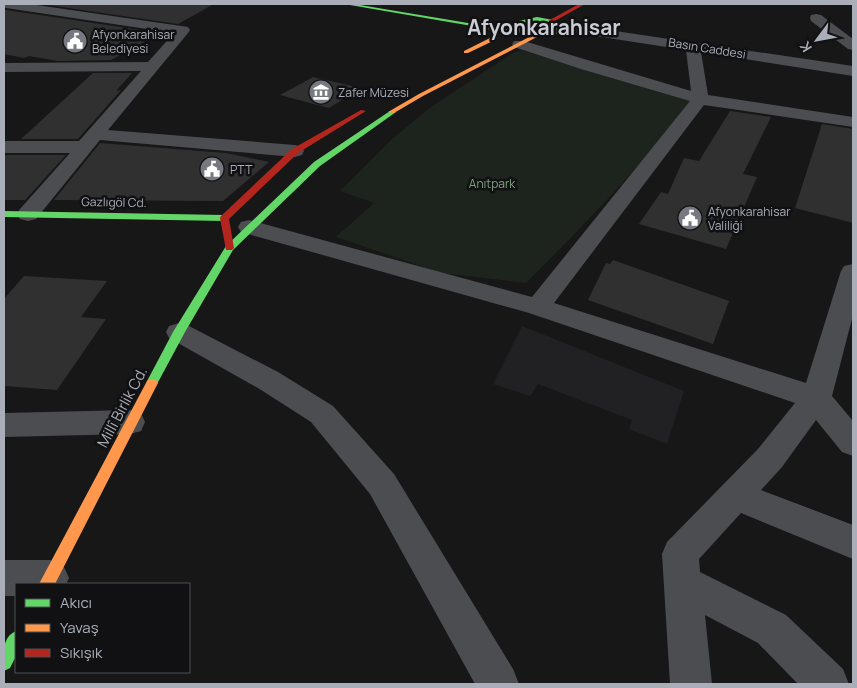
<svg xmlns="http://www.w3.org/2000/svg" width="857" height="688" font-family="Manrope,sans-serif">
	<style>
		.built { fill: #212123 }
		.green { fill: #1d241e }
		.building { fill: #303031 }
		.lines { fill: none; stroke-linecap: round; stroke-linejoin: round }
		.street { fill: #4b4d50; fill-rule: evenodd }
		.fast { fill: #63d668; fill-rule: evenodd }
		.slow { fill: #ff974d; fill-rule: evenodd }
		.jam { fill: #b3261e; fill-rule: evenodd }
		.labels { text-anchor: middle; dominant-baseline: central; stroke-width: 5; stroke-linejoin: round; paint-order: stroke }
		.far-poi-label { font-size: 12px; fill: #a9aeb8; stroke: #111113; text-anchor: start }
		.far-street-label { font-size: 12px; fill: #a9aeb8; stroke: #111113 }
		.far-park-label { font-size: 12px; fill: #80a380; stroke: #111113 }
		.street-label { font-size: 15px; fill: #a9aeb8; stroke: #111113 }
		.far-town-label { font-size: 21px; font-weight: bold; fill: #cacdd4; stroke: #111113 }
	</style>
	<rect width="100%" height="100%" fill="#171717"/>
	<path class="built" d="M522 326 684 391 667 444 629 429 632 420 538 384 530 396 493 384Z"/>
	<path class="green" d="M521 50 691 100C642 166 584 225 526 283L441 273 336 237 374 203 340 191 393 138 431 107 513 53Z"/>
	<path class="building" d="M41 4H214L178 24Z
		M4 9 6 10 161 33 111 60 58 61 29 56 24 58 4 54Z
		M93 73H132L116 91 121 90 78 139H21Z
		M313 77 361 88 329 108 280 95Z
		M730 111 771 117 743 174 757 177 726 249 639 224 661 192 668 194 684 158 699 161Z
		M822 124 853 129V223L795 208Z
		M100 143 226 153 269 162 223 201 54 200Z
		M4 155H66L25 200H4Z
		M613 260 729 301 713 344 588 300 606 263 610 264Z
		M24 276 107 281 81 317 106 319 57 390 4 386V299Z"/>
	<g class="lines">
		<path class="street" d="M4 4H30L188 27 190 30 188 33 108 130 295 145 302 147 304 151 302 155 295 157 100 140 36 219 28 221 20 219 17 214 20 209 70 153H4V141H79L141 71 4 72V63L148 62 174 33 6 8 4 7Z
			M816 14 821 15 853 39V50L848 49 811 21 810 18 811 15Z
			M561 23 853 66V76L701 52 708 95 853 117V127L704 105 554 303 806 383 841 271 844 266 853 264V315L832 396 853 421V456L842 452 816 420 782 467 761 490 853 525V559L741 513 699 559 700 572 786 615 843 669 849 684H798L758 643 705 615 712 684H670L662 554 667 542 758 449 795 403 529 313 241 232 238 227 241 222 249 220 532 297 690 101 581 69 514 47 512 44 514 41H524L691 91 686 50 556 30 554 27 556 24Z
			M179 323 189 326 278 372 333 406 394 474 513 669 519 684H475L370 494 311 422 258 388 169 338 166 332 169 326Z
			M130 410 141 413 145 422 141 431 130 434 4 437V413Z
			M4 560H50L63 565 69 578 66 584H16V596H4Z"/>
		<path class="fast" d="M344 4H354L510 30 507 32Z
			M537 17 553 20 563 26 564 30C549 40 526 39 512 28L514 22ZM537 21 550 22 558 29C544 35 531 35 518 27V24Z
			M390 111 396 112 320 166 233 250 185 332 156 386H148L146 383 173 332 226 246 314 162Z
			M4 211 224 215 228 218 224 221 4 217Z
			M16 631V656L10 668 4 671C3 657 1 637 16 631Z"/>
		<path class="slow" d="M486 25H490L498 32 497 39 468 53H464V51L492 37 493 33 486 27Z
			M537 33 539 36 423 96 394 113 388 112 419 94Z
			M152 379 156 380 158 383 55 584H39L146 383 148 380Z"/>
		<path class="jam" d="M579 4H585L553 22 548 21Z
			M361 110 366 111 298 153 229 219 234 248 232 250H226L220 218 221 216 292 149Z"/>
	</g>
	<defs>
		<symbol id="civic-disc" viewBox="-11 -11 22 22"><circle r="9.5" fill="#767980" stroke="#111113"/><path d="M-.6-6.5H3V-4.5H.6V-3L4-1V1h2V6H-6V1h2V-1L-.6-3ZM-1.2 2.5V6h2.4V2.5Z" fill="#fff"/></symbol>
		<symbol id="museum-disc" viewBox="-11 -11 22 22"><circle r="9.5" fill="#767980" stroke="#111113"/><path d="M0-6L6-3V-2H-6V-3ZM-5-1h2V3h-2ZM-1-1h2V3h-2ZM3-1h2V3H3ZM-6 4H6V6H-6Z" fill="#fff"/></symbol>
	</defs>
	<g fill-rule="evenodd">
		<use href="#civic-disc" x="61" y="27" width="28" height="28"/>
		<use href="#museum-disc" x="307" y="78" width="28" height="28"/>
		<use href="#civic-disc" x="198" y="155" width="28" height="28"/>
		<use href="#civic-disc" x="676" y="204" width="28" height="28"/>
	</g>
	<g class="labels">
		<g class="far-poi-label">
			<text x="92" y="34">Afyonkarahisar<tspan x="92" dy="14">Belediyesi</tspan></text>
			<text x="338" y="92">Zafer Müzesi</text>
			<text x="230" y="169">PTT</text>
			<text x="708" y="211">Afyonkarahisar<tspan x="708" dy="14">Valiliği</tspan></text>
		</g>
		<g class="far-street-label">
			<text transform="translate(707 48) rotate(9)">Basın Caddesi</text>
			<text transform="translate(114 202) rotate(1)">Gazlıgöl Cd.</text>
		</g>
		<g class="far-park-label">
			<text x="492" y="183">Anıtpark</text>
		</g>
		<g class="street-label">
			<text transform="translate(122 407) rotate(-62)">Millî Birlik Cd.</text>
		</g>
		<g class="far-town-label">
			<text x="544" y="27">Afyonkarahisar</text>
		</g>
	</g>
	<rect width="857" height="688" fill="none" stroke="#a9aeb8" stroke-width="10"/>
	<rect x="15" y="583" width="175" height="90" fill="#111113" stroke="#4e5055"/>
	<rect x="25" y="599" width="25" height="8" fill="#63d668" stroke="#4e5055"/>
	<text x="60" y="608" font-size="15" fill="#a9aeb8">Akıcı</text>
	<rect x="25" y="624" width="25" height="8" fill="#ff974d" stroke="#4e5055"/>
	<text x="60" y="633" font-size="15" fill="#a9aeb8">Yavaş</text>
	<rect x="25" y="649" width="25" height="8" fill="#b3261e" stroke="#4e5055"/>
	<text x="60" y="658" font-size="15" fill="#a9aeb8">Sıkışık</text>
	<g transform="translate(817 40) rotate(238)" stroke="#111113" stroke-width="4" paint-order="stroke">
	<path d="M0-4L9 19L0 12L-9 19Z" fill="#a9aeb8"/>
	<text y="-8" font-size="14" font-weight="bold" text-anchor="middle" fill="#a9aeb8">K</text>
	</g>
</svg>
